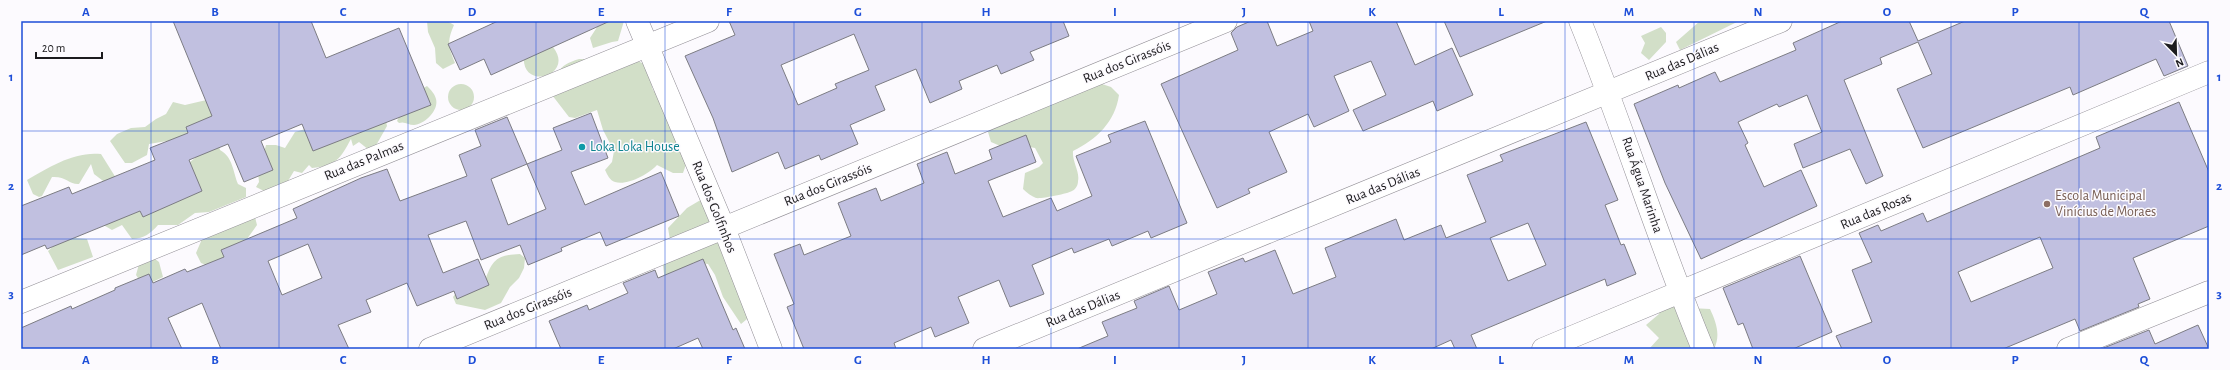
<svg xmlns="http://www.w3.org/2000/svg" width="2230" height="370" font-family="'Alegreya Sans',sans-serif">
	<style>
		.green { fill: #d2dfc8 }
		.building { fill: #c1c0e0; stroke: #7c7c83; fill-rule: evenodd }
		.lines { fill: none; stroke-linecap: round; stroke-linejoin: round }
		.minor-casing { stroke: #918e95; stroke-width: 23 }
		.minor { stroke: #fff; stroke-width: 22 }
		.grid { fill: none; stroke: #1d4ed8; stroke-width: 1; stroke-opacity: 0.55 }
		.culture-dot { fill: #0f9aa8; stroke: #fcfafe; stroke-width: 1.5 }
		.education-dot { fill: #8d6e63; stroke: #fcfafe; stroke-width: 1.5 }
		.labels { text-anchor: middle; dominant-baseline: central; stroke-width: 3; stroke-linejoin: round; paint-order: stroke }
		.street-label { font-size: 14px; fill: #1c1b1e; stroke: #fcfafe }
		.culture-label { font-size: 14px; fill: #0d838f; stroke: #fcfafe; text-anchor: start }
		.education-label { font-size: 14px; fill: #785e54; stroke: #fcfafe; text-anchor: start }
		.neatline { fill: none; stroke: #1d4ed8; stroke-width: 1.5 }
		.grid-label { font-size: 13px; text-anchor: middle; font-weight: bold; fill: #1d4ed8 }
	</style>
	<rect width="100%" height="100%" fill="#fcfafe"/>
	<path class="green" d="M427 21H447L454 25C447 41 448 46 455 63L443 69 436 63 435 48 428 32Z
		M601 21H624L618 41 612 42 593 48 590 38Z
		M1700 21H1739L1680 50 1676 42Z
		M1661 27 1666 33V42L1649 60 1641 53 1645 43 1641 36Z
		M553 47C576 76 520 92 524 55Z
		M579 59 636 60 646 65 653 90 665 102 689 156 683 173H673L657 165C649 174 627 186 615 182 610 181 607 174 605 170L612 162 614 151 603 130 597 110 575 118 569 117 552 95C557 73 556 66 579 59Z
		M1099 83 1111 87 1119 95C1115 122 1097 139 1073 151 1072 162 1080 171 1078 181 1078 185 1076 189 1072 191 1067 194 1041 199 1036 198 1031 196 1027 193 1023 189L1025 173 1039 167 1043 163 1035 148 1030 147 1007 149 991 142 988 132 991 127Z
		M448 97a13 13 0 1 1 26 0a13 13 0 1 1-26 0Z
		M427 86C431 90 435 94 436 99 439 110 425 124 414 125 408 125 405 121 399 123L397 121C403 109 415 92 427 86Z
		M215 98 224 115 173 144 167 141 149 144 147 155 132 163H125L110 141 117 134 131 128 145 127 156 119 166 114 173 102 185 105Z
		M384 111 387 126 374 149 369 150 359 142 353 146 351 139C340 159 336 166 312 168L309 165 302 173 294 171 285 186 266 192 256 187 259 182 258 173 266 145H276L285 148 295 132 319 125Z
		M218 142 220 150C233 157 233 172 238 184L246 188V197L209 212 195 213 178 225H158C150 234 145 238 132 239L122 225 112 230 100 223 111 187 94 174 91 164 79 184C70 185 66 176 52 177L42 196 39 197 33 194 27 180C49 167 75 151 101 154L121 186 184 167 195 158 199 148Z
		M714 192 752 315 741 324 723 297 715 275 708 264 694 262 689 272 665 282 663 265 672 252 668 228 687 208Z
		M254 213 257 225 234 257 206 265 201 263 196 253 205 232Z
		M74 238 87 239 93 257 58 270 48 251 59 241Z
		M520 254 525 258 524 268 519 278 510 287 501 303 485 310 456 304 453 297 456 293 485 281C492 260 497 255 520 254Z
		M155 259 159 262 163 277 146 285 140 281 136 275 139 264Z
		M1662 290 1690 308 1710 309C1716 322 1721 335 1714 349H1649L1659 338 1646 325 1659 314Z"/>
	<path class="building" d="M173 21H311L326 58 399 28 431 105 313 151 302 124 261 141 273 170 244 182 228 144 189 160 202 191 143 217 140 211 47 249 45 245 21 255V206L69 187 72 194 155 160 150 148 188 133 186 127 212 116Z
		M498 21H610L491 75 484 59 460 70 448 44Z
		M729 21H1063L1069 36 1030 52 1034 60 1001 74 997 65 959 81 962 89 930 103 916 69 875 86 885 110 850 125 858 144 821 160 819 155 785 169 778 152 732 172 713 118 685 56 735 35ZM854 34 869 70 835 84 837 88 798 105 781 65Z
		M1251 21H1267L1277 46 1313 31 1309 21H1396L1415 65 1452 48 1473 95 1437 111 1433 101 1363 131 1353 110 1386 95 1371 61 1334 76 1349 111 1314 127 1308 114 1269 132 1287 172 1248 189 1250 193 1217 208 1161 84 1238 50 1231 33 1237 27Z
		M1444 21H1547L1460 57Z
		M1842 21H1909L1918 41 1965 21H2169L2188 66 2164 76 2156 59 2073 95 2070 87 1923 148 1897 89 1932 74 1918 42 1880 58 1882 64 1844 80 1883 176 1866 184 1850 149 1803 168 1794 144 1822 132 1807 95 1779 107 1777 104 1738 122 1748 143 1745 145 1764 187 1801 170 1817 206 1701 259 1665 183 1634 104 1678 85 1679 88 1715 72 1720 82 1796 50 1793 43Z
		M2179 102 2209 172V226L2133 258 2150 299 2138 304 2139 307 2080 331 2075 319 2003 349H1842L1836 336 1872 322 1852 270 1872 262 1859 233 1878 225 1881 231 1923 213 1927 222 2100 148 2096 137ZM2040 237 2053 268 1971 302 1958 272Z
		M591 113 608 158 571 172 585 205 661 172 679 216 606 246 600 232 561 248 562 251 528 265 520 245 481 260 466 221 428 235 443 273 478 259 489 285 457 299 454 291 417 306 407 283 366 300 371 312 338 325 349 349H221L202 303 168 318 182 349H21V328L71 306 72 309 115 290V288L149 274 153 283 185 269 187 272 224 257 221 250 297 218 293 209 361 178 387 169 400 201 467 176 459 155 481 146 475 130 507 117 527 164 562 150 553 128ZM527 164 546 209 508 225 491 179ZM308 244 322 278 282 295 268 261Z
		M1145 121 1187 223 1151 238 1148 231 1112 246 1109 239 1074 253 1072 248 1032 265 1044 294 1010 307 999 280 958 297 969 323 935 337 931 327 894 343 896 349H804L787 307 794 304 774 254 800 244 804 255 851 236 838 203 876 188 881 201 924 183 917 164 947 152 955 174 992 159 989 150 1026 135 1036 162 988 181 1003 217 1051 198 1057 211 1092 196 1076 156 1111 142 1108 135Z
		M1586 122 1618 200 1605 205 1621 245 1624 244 1636 274 1607 286 1605 279 1471 335 1477 349H1455L1451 340 1431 349H1077L1108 336 1102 322 1137 308 1134 301 1169 286 1179 310 1217 294 1208 272 1243 258 1245 262 1275 250 1293 294 1336 277 1325 248 1396 219 1404 240 1441 225 1446 238 1486 222 1467 175 1503 161 1500 155ZM1528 223 1546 265 1508 281 1490 238Z
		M1800 256 1832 332 1793 349H1753L1743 323 1738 325 1723 288Z
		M703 259 733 330 736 328 745 349H703L698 338 673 349H561L549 321 587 305 589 310 628 293 623 283 655 270 658 278Z
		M2198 325 2209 349H2101L2149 330 2155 344Z"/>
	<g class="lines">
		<defs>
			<path id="minor" d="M637 21 724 228 771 349
				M1580 21C1624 129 1658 241 1703 349
				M21 302 708 21
				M430 349 1226 21
				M984 349 1781 21
				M1543 349 2209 72
				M2068 349 2209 292"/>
		</defs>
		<use href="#minor" class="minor-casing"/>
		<use href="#minor" class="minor"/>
	</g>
	<path class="grid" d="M151 21V349M279 21V349M408 21V349M536 21V349M665 21V349M794 21V349M922 21V349M1051 21V349M1179 21V349M1308 21V349M1436 21V349M1565 21V349M1694 21V349M1822 21V349M1951 21V349M2079 21V349M21 131H2209M21 239H2209"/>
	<circle class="culture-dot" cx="582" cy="147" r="4"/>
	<circle class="education-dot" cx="2047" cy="204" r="4"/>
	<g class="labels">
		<g class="street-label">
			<text transform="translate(1127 62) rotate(-22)">Rua dos Girassóis</text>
			<text transform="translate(1682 62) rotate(-23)">Rua das Dálias</text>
			<text transform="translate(364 161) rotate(-22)">Rua das Palmas</text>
			<text transform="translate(828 185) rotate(-22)">Rua dos Girassóis</text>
			<text transform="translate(1642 185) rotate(71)">Rua Água Marinha</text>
			<text transform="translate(1383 186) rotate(-22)">Rua das Dálias</text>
			<text transform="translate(714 207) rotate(68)">Rua dos Golfinhos</text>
			<text transform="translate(1876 211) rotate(-23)">Rua das Rosas</text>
			<text transform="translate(528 309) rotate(-22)">Rua dos Girassóis</text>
			<text transform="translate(1083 309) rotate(-22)">Rua das Dálias</text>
		</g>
		<g class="culture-label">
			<text x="590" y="147">Loka Loka House</text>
		</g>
		<g class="education-label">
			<text x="2055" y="196">Escola Municipal<tspan x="2055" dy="16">Vinícius de Moraes</tspan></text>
		</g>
	</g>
	<rect width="2230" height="370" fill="none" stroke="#fcfafe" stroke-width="44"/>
	<g transform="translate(2176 54) rotate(157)" stroke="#fcfafe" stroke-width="3" paint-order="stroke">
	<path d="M0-3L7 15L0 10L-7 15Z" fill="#1c1b1e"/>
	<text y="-6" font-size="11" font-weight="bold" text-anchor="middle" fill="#1c1b1e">N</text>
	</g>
	<path d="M36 52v6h66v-6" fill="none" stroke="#1c1b1e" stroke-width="2"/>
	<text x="42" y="52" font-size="12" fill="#1c1b1e" stroke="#fcfafe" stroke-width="3" paint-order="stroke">20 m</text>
	<rect x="22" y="22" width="2186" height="326" class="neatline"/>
	<g class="grid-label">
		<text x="86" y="16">A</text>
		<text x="215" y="16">B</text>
		<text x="343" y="16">C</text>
		<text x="472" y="16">D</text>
		<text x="601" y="16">E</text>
		<text x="729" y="16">F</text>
		<text x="858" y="16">G</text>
		<text x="986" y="16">H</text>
		<text x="1115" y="16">I</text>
		<text x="1244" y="16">J</text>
		<text x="1372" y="16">K</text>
		<text x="1501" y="16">L</text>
		<text x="1629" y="16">M</text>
		<text x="1758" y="16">N</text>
		<text x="1887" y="16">O</text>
		<text x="2015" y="16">P</text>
		<text x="2144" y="16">Q</text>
		<text x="11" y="81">1</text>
		<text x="2219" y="81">1</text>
		<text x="11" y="190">2</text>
		<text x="2219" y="190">2</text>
		<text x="11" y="298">3</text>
		<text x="2219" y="298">3</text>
		<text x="86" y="364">A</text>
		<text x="215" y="364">B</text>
		<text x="343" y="364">C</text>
		<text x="472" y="364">D</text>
		<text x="601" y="364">E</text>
		<text x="729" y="364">F</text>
		<text x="858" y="364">G</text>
		<text x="986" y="364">H</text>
		<text x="1115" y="364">I</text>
		<text x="1244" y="364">J</text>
		<text x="1372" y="364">K</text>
		<text x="1501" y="364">L</text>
		<text x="1629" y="364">M</text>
		<text x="1758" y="364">N</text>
		<text x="1887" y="364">O</text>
		<text x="2015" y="364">P</text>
		<text x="2144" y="364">Q</text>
	</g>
</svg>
